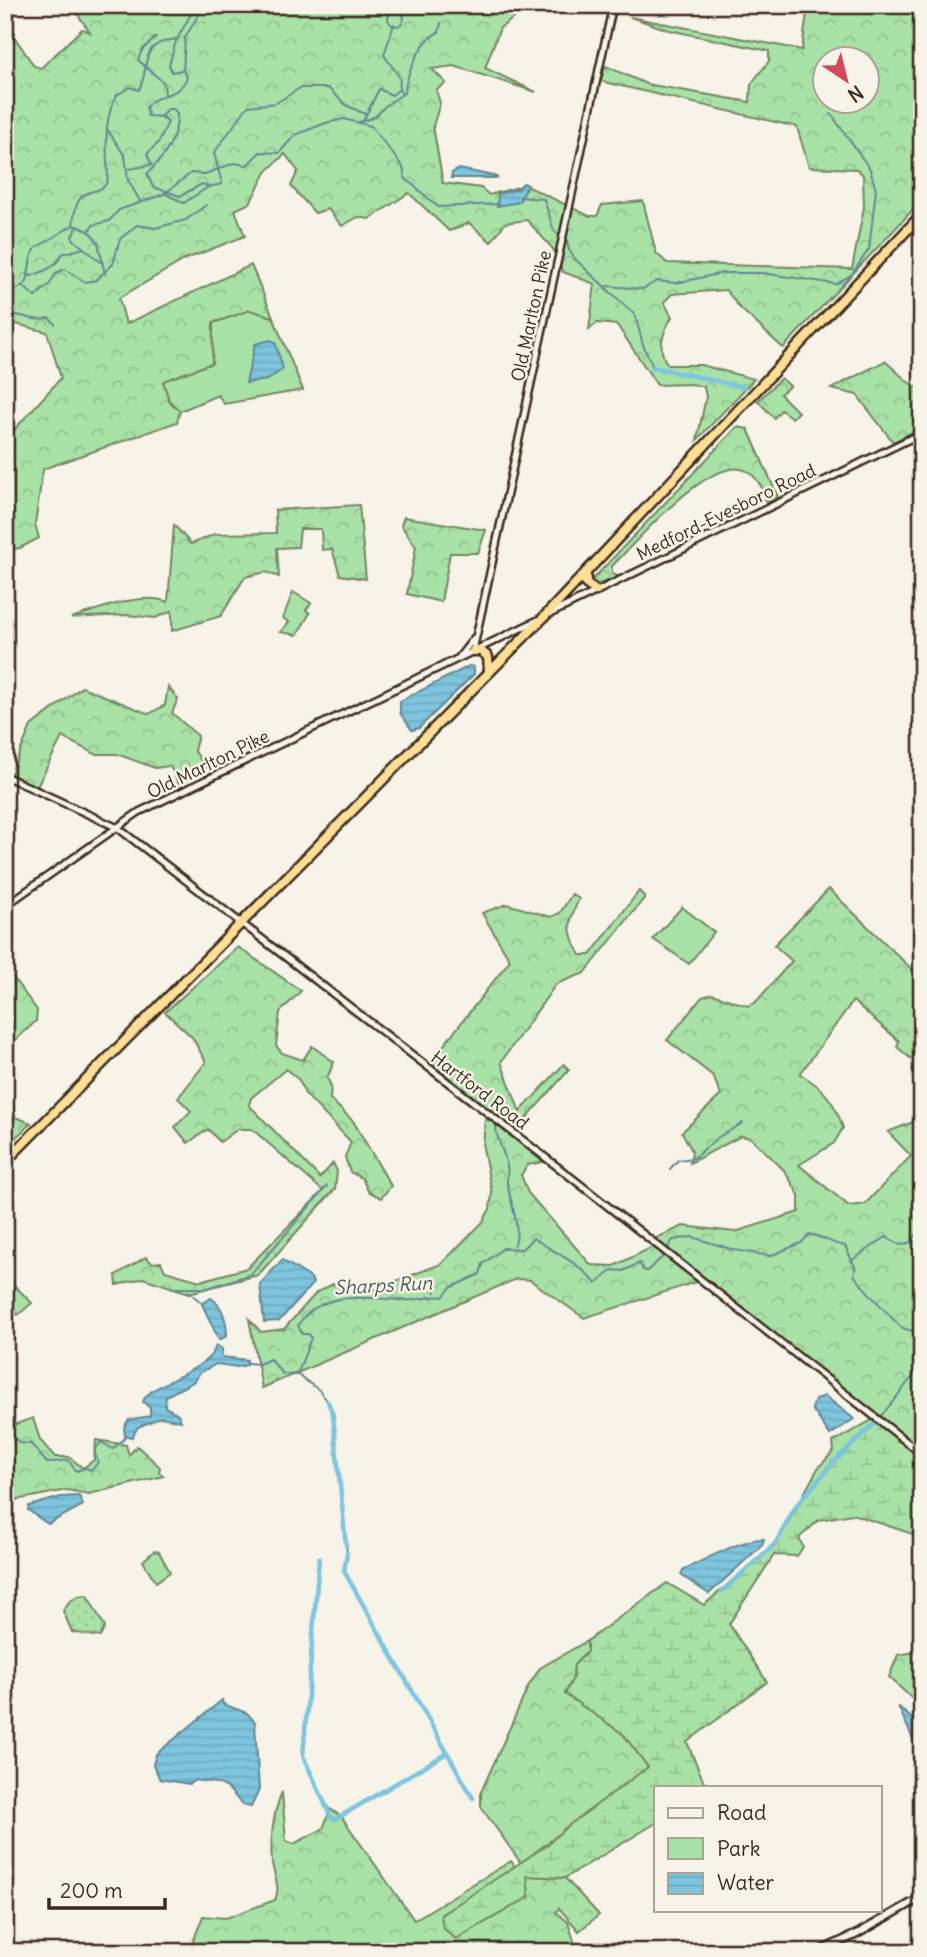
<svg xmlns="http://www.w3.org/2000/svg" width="927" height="1957" font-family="Delius,sans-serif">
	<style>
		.green { fill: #a9e2a7; stroke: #728662; stroke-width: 2 }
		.forest { fill: url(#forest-crowns); stroke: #728662; stroke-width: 2; fill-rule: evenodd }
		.wetland { fill: url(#wetland-marsh); stroke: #728662; stroke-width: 2 }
		.garden { fill: url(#garden-dots); stroke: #728662; stroke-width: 2 }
		.water { fill: url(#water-rules); stroke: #638792; stroke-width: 2 }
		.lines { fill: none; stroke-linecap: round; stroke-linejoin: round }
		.stream { stroke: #638792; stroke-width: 2 }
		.canal { stroke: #7ec5df; stroke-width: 4.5 }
		.tertiary-casing { stroke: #3b2a1e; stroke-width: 10 }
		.secondary-casing { stroke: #3b2a1e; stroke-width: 11 }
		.trunk-casing { stroke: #3b2a1e; stroke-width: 13 }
		.tertiary { stroke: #f7f3e8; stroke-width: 5 }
		.secondary { stroke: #f7f3e8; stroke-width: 6 }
		.trunk { stroke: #fdde96; stroke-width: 8 }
		.labels { text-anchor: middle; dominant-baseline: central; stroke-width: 5; stroke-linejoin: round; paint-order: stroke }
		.street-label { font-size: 18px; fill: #3b2a1e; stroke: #f7f3e8 }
		.water-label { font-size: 19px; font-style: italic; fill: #4f5858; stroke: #f7f3e8 }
	</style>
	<defs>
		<pattern id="forest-crowns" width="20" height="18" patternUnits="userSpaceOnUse" patternTransform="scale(1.75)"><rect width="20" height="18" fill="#a9e2a7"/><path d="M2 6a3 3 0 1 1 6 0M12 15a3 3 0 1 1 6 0" fill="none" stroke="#92c28f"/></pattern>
		<pattern id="wetland-marsh" width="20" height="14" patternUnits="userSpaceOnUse" patternTransform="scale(1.75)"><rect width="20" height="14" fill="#a9e2a7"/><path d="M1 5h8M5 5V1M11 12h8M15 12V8" fill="none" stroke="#92c28f"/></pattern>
		<pattern id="garden-dots" width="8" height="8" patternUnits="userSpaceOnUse" patternTransform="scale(1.75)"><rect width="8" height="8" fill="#a9e2a7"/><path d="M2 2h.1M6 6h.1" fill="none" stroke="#92c28f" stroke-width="1.8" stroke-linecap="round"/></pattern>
		<pattern id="water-rules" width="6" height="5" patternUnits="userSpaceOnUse" patternTransform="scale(1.75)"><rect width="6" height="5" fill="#7ec5df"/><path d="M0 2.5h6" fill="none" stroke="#6ea9bf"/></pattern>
	</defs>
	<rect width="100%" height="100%" fill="#f7f3e8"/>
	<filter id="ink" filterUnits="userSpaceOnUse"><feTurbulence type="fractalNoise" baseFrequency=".0143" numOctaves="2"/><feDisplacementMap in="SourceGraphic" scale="14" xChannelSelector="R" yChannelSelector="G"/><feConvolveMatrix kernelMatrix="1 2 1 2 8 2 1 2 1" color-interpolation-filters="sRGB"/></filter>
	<g filter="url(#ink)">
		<path class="green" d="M250 310 273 317 303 390 224 404 218 395 180 411 169 401 163 381 212 363 213 323Z
			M293 592 311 603 306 610 310 613 297 635 280 632 289 622 283 618Z
			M682 907 714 932 689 964 653 939Z
			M5 1276 32 1303 18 1315 5 1304Z
			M154 1551 159 1552 170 1572 156 1582 143 1561Z"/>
		<path class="forest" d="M71 5H532L500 28 485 68 536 92 454 66 432 69 446 83 436 90 440 103 433 126 443 183 481 188 489 195 525 185 589 216H597L602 205 643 201 656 253 667 263 852 269 864 207 863 175 857 169 809 167 797 127 600 81 606 66 646 84 750 102 751 84 769 61V51L669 30 630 17 802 50 808 5H922V200L783 348 740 308 726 290 672 294 664 302 672 317C663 332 656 349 668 365H701L754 379 697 440 706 397 704 387 692 384 657 385 617 325 597 323 589 330 595 284 563 272 553 249 527 220 505 223 491 242 469 223 449 231 409 193 369 219 358 217 342 226 328 209 315 213 291 186 298 171 285 154 266 172 250 203 235 210 245 236 186 259 119 298 126 324 251 265 273 317 250 310 213 323 212 363 163 381 169 401 180 411 177 422 43 469 35 524 39 538 20 548 5 550V440L61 378 47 332 12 323 5 325V23L34 66 41 68 82 29 90 32ZM825 60H867V102H825Z
			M885 361 908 382 922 390V427L893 442 857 395 831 389Z
			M781 378 790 386 780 394 798 412 792 418 781 410 774 418 758 401Z
			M737 427 748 429 778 497 766 503C766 494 762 486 756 479 724 435 636 543 612 566V574L620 577 598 584 592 580Z
			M359 505 366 579 340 575 332 549 322 550 321 529H300L298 547 277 548 279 577 266 572 245 577 221 616 172 631V611L155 618 127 615 71 618C99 610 140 591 168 602L174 525 191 544 215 534 276 533 275 510Z
			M404 517 486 530 478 553H450L441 602 407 594 416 547 401 525Z
			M82 687 149 714 165 705 168 687 178 699 172 713 198 736 194 750 206 768 178 783 170 766 155 768 117 754H95L62 737 36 789 10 776 31 726Z
			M829 889 922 979V1068L897 1047 899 1041 853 1001 800 1074C824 1088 835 1102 843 1128L834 1143 799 1165 849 1206 865 1204 911 1156 888 1132 916 1121 922 1126V1455L874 1419 877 1414 702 1280 584 1318 530 1280 516 1279 262 1388 249 1319 261 1332 284 1329 317 1292 333 1284 373 1290 441 1264 482 1223 490 1209 492 1193 483 1148 485 1119 491 1121 543 1162 528 1165 521 1175 528 1193 591 1265 614 1266 659 1244 654 1239 683 1226 735 1232 799 1212V1195L784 1170 751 1138 741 1136 690 1163 692 1151 682 1132 721 1095 713 1076 667 1040 702 997 712 994 748 1006 755 1003 792 961 774 945Z
			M639 891 645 897 585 973 556 984 501 1062 520 1112 564 1064 569 1070 516 1130 430 1063 510 960 482 913 507 904 551 917 560 913 572 894 579 899C567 923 567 931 580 955H590Z
			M238 947 301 991 280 1012 276 1046 282 1053 303 1060 312 1046 334 1062 327 1078 331 1086 330 1099 353 1121 391 1186 381 1198 368 1191 362 1178 350 1172 345 1157 351 1142 305 1094 299 1080 286 1069 251 1098 249 1105 320 1178 333 1163 337 1171 335 1189 258 1275 189 1293 143 1278 117 1285 116 1275 146 1257 152 1263 161 1262 165 1271 200 1281 247 1268 323 1191 252 1129H238L220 1142 208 1129 188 1143 175 1127 191 1111 178 1098 206 1062 192 1037 165 1012Z
			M5 967 37 1010 36 1021 5 1050Z
			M5 1090 12 1097 15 1117 31 1123 5 1148Z
			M33 1418 40 1440 55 1457H69L83 1468 94 1460 96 1440 126 1445 129 1455 137 1446 160 1467 159 1472 164 1476 89 1494 67 1490 11 1501 5 1497V1428Z
			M587 1641V1652L574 1665 573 1678 565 1694 623 1734 648 1767 521 1863 481 1807V1792L529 1685 540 1668Z
			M922 1651V1708L889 1677 898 1655Z
			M282 1792 286 1841 294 1844 323 1829 330 1809 341 1816 414 1920 511 1861 515 1867 441 1915 456 1939 529 1897 527 1876 565 1878 599 1915 579 1931 559 1908 556 1912 568 1922 575 1944 563 1952H189L203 1916 226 1918 275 1900C281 1888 274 1876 272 1863 270 1840 273 1813 282 1792Z"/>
		<path class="wetland" d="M874 1419 922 1455V1537L852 1514 819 1520 799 1538 803 1547 797 1556 774 1555 729 1624 767 1682 687 1742 706 1787H656V1823L565 1878 527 1876 529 1897 456 1939 443 1928 441 1915 547 1845 565 1828 648 1767 623 1734 565 1694 573 1678 574 1665 587 1652V1641L667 1583 704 1605 778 1541 818 1468 834 1451 833 1442Z"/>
		<path class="garden" d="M87 1595 105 1627 100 1637 72 1632 63 1611C69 1600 75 1595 87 1595Z"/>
		<path class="water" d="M459 169 494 176 498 178H451L452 173Z
			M523 183 528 185 519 202 497 206 498 194 518 189Z
			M270 340 275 342 283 369 267 380 246 383 255 344Z
			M469 666 474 667V674L419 728 412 730 400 713V701Z
			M282 1260 311 1278 313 1283 279 1321 264 1322 260 1284Z
			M211 1298C223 1305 227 1323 227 1336L219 1340 202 1304Z
			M216 1345 222 1349V1357L247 1360V1365L237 1367 216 1364 200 1373 193 1382 166 1396 165 1407 178 1414 181 1421 161 1417 138 1427 132 1437 125 1436 124 1428 128 1420 150 1416V1408L143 1402C147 1383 212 1371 216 1345Z
			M825 1396 854 1419 830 1435 812 1409 815 1400Z
			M79 1496 83 1505 48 1524 28 1510 29 1506 61 1497Z
			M764 1539 762 1545 709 1594 681 1575 683 1570C702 1561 746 1537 764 1539Z
			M222 1700 223 1704 247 1713 255 1722 259 1790 251 1807C237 1806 235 1791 224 1786 215 1781 203 1782 195 1780L189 1784 160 1779 153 1765 156 1754Z
			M898 1706 922 1728V1751L919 1752Z"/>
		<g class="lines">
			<path class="stream" d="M388 18a8 8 0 1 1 16 0a8 8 0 1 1-16 0Z
				M394 24 384 55 400 78 399 89 402 94
				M156 37 142 50 138 60 164 83 165 95
				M182 70 172 72 169 65 176 41 191 14 186 5
				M161 116 168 109H174L177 114C178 139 163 159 147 174L153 187 180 196 202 184 210 187
				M364 119 379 89 392 95 398 90
				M359 122 375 117 385 106 404 93C407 74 420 40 439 32L441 23
				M107 129 125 156 128 180 140 201
				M152 165 147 154 159 142 168 122 163 117 148 116 146 107C158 91 179 99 187 77L183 70 185 38 204 5
				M129 169 151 165
				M166 194 184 203 208 187 222 184 214 153 248 106 276 103 300 88H328L346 105 365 114
				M520 197 544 199 554 231 559 235
				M77 228 72 236 74 240 102 263
				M89 231 93 225 109 221 119 210 164 194 191 173 205 174 234 163 247 165 260 152 279 153 295 135 326 123 344 119 371 126 403 167 405 178 438 207 498 204
				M566 237 569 250 575 259 635 315 643 345 653 367
				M105 274 98 242 89 231 73 225C76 179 98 200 107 182 109 176 107 166 107 160 106 136 105 116 117 95L130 87 139 90C152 64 136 44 177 39
				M30 276C44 272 56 267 62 254L84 248
				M5 284 14 290
				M23 286 35 297 50 284 56 273 65 269 85 282 96 280 113 264 120 239 137 225 155 228 186 220 206 205
				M607 286 643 289 657 281 676 283 723 273H762L836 284 852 274 869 249 876 190 870 169 831 114
				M13 313 12 293 27 282 31 257 36 248 73 225
				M5 314C21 313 34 323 49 318L55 324
				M496 1125C495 1138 505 1152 507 1166 508 1171 507 1177 507 1182 510 1201 522 1229 514 1246
				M670 1169 678 1160 694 1158 717 1138 743 1123
				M667 1249 673 1240 692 1237 734 1250 770 1256 801 1243 809 1235C821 1234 829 1244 845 1246L856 1269 854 1275C868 1293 884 1310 900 1326 905 1331 915 1331 922 1332
				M851 1261 886 1237 901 1245 912 1242 915 1236H922
				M172 1288H208L251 1274 327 1186
				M188 1291 202 1303
				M435 1293 437 1280
				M248 1363 259 1364 270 1359 283 1374 296 1375
				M297 1375 311 1338 309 1334H302L298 1325C322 1289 365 1298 402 1300 417 1302 431 1294 443 1297L450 1288 480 1274 483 1264 503 1248 522 1249 533 1238C554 1252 580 1263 596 1284L612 1270 623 1271 640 1263 643 1270 647 1271 665 1255
				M298 1375 319 1390 328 1402
				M882 1415 922 1365
				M5 1443 16 1439 19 1443 31 1444 47 1463 68 1460 76 1471 85 1468 92 1470 98 1462 94 1451 101 1442 113 1449 127 1436
				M346 1545 347 1553"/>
			<path class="canal" d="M653 367 743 387
				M328 1402 333 1415 346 1545
				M347 1553 344 1571 473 1798
				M319 1558 303 1756 331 1817 334 1819 341 1816 447 1753
				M722 1591 775 1544 796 1506 834 1462 874 1424"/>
			<defs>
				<path id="tertiary" d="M550 614 922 433
					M473 651 613 5
					M460 656 474 638
					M5 776 118 828 572 1178 922 1454
					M5 906 139 812 538 620"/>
				<path id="secondary" d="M818 1952 857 1934 922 1897"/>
				<path id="trunk" d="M586 572V584L596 591
					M473 651H481L488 657 489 672
					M5 1162 544 617 922 214"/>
			</defs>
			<use href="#tertiary" class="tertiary-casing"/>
			<use href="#secondary" class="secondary-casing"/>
			<use href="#trunk" class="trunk-casing"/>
			<use href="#tertiary" class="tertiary"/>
			<use href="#secondary" class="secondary"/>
			<use href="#trunk" class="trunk"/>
		</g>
	</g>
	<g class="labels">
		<g class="street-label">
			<text transform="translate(531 316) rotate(-78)">Old Marlton Pike</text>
			<text transform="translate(726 512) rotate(-26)">Medford-Evesboro Road</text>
			<text transform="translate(208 764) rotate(-26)">Old Marlton Pike</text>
			<text transform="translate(480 1090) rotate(37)">Hartford Road</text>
		</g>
		<g class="water-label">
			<text transform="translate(383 1285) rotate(-3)">Sharps Run</text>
		</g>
	</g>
	<rect width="927" height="1957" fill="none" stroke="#f7f3e8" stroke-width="28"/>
	<rect x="14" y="14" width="899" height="1929" fill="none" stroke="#3b2a1e" stroke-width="2.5" filter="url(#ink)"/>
	<rect x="654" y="1786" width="228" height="126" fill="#f7f3e8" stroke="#aca397" stroke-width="2"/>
	<rect x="668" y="1808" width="35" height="10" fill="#f7f3e8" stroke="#aca397" stroke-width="2"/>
	<text x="717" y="1820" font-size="21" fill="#3b2a1e">Road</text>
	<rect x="668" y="1838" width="35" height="21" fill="#a9e2a7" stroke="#aca397" stroke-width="2"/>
	<text x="717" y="1856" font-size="21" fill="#3b2a1e">Park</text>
	<rect x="668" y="1873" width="35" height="21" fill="url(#water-rules)" stroke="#aca397" stroke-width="2"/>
	<text x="717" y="1890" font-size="21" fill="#3b2a1e">Water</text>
	<g transform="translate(846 80) rotate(145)"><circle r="33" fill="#f7f3e8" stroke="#aca397" stroke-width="2"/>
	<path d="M0-5L12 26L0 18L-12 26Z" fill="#d1495b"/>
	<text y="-10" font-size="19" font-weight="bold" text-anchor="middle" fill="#3b2a1e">N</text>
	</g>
	<path d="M49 1898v10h116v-10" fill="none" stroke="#3b2a1e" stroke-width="3.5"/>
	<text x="60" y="1898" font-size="21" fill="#3b2a1e" stroke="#f7f3e8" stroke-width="5" paint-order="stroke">200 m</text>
</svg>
